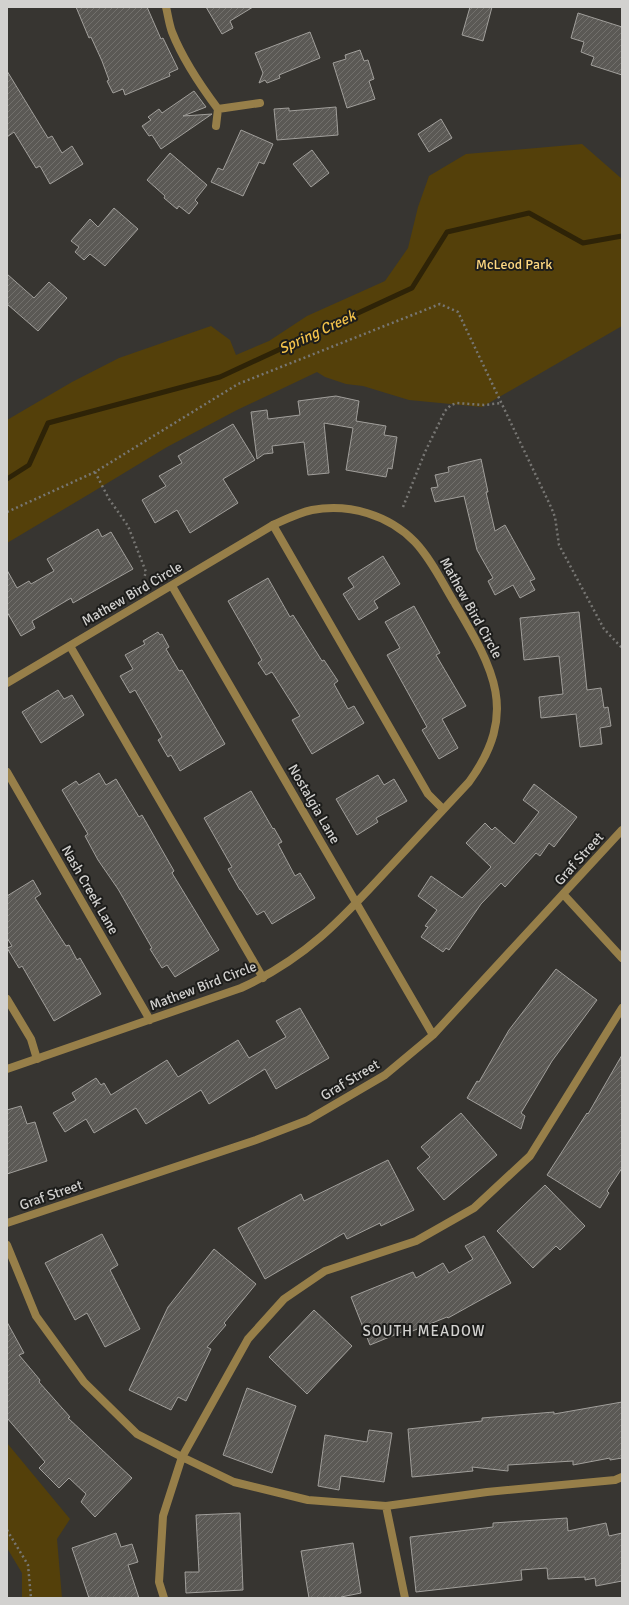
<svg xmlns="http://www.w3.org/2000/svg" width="629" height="1605" font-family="Signika,sans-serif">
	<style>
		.park { fill: #54400a }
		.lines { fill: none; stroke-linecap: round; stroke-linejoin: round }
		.stream { stroke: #2e2307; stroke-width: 5 }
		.building { fill: url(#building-hatch); stroke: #a19f9b }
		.path { stroke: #777673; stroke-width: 2.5; stroke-dasharray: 2 3; stroke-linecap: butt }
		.lane { stroke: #977f49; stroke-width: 8 }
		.street { stroke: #977f49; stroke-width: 8 }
		.labels { text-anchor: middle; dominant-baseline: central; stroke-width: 4; stroke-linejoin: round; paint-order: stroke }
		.park-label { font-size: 14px; fill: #fdd780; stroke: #1d1d1b }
		.street-label { font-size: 14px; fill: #d2d1cf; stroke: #1d1d1b }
		.water-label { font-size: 15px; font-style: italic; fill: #f1c14a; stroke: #1d1d1b }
		.neighbourhood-label { font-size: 15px; letter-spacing: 1px; fill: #d2d1cf; stroke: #1d1d1b }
	</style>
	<defs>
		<pattern id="building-hatch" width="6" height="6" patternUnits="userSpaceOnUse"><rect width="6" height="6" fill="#5b5955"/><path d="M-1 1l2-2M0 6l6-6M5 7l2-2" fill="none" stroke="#72706c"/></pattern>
	</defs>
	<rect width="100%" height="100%" fill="#373531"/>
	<path class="park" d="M582 144 622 179V326L482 407 409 400 363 386 346 384 325 377 317 372 237 410 167 447 91 493 7 543V420L72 382 119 358 211 326 230 340 236 355 269 341 307 316 385 281 408 248 418 207 429 176 466 154Z
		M7 1443 70 1519 57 1539 62 1598H22V1573L7 1548Z"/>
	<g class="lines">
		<path class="stream" d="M7 479 29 465 48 423 220 377 412 288 447 232 529 213 583 243 622 236"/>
	</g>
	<path class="building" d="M76 7H147L161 39 163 38 178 69 169 73 170 76 125 95 123 89 113 93 107 81 109 80 102 61 91 37 89 38Z
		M206 7H253L230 21 233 28 222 34Z
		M470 7H492L483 41 462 35Z
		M578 13 622 27V75L591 65 594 57 581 52 584 42 571 38Z
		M310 32 320 58 279 75 280 78 267 83 265 80 259 83 263 73 255 53Z
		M360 50 364 61 368 60 374 79 369 81 375 99 347 108 333 63 346 59 345 55Z
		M7 71 48 138 52 136 62 153 72 146 83 164 50 184 40 166 36 168 14 132 7 137Z
		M194 91 206 107 183 116 212 114 161 149 152 135 149 136 142 126 151 120 148 117 159 109 162 113Z
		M336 107 338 135 277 140 274 109 289 108V111Z
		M441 119 452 138 429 152 418 134Z
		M241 130 273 144 264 164 259 162 243 196 211 182 218 168 223 170Z
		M312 150 329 173 311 187 293 164Z
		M170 153 207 185 195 200 198 203 189 214 179 206 177 209 164 198 165 196 147 180Z
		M114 208 138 229 105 266 90 254 84 260 75 252 79 247 71 241 90 219 98 227Z
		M7 274 34 298 49 282 67 298 38 331 7 304Z
		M336 396 359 401 356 421 386 426 384 435 397 437 392 469 388 468 386 477 346 470 353 428 324 423 329 473 308 475 304 442 272 446 273 453 264 454 257 459 251 412 267 410 268 419 300 415 298 401Z
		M233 424 255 460 223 479 238 503 190 533 177 510 155 523 142 500 166 486 159 476 182 463 178 456Z
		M481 459 488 492H486L495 531 505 525 535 579 530 581 535 590 520 598 513 585 495 595 488 581 493 578 477 550 464 496 435 502 431 488 438 487 435 475 449 472 448 467Z
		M98 529 102 537 111 532 133 569 73 603 71 598 32 621 35 628 21 636 7 612V570L17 588 29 581 31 584 54 571 47 559Z
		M383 556 400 584 374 601 378 608 359 620 343 594 354 587 348 578Z
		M268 578 290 617 293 615 322 661 324 660 338 681 334 684 348 709 354 706 364 723 312 754 292 720 300 716 272 672 266 675 258 663 262 660 228 601Z
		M414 606 440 653 436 655 466 706 442 719 458 748 439 759 422 730 427 727 387 655 400 648 385 622Z
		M579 612 587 690 601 688 604 708 608 707 611 726 600 728 602 744 580 747 576 714 541 718 539 697 563 694 559 656 524 660 520 618Z
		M158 632 160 635 162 634 169 647 166 649 179 671 182 670 225 744 180 771 171 755 168 757 158 740 162 737 135 690 130 693 120 676 133 669 125 655 145 644 143 641Z
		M58 690 64 699 72 695 84 715 41 743 22 712Z
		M99 773 106 785 116 779 139 817 142 815 174 871 172 873 219 950 175 977 167 965 162 968 150 949 152 948 118 889 98 860 85 836 88 834 62 790 76 781 79 785Z
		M378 775 384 785 394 779 407 801 376 818 378 822 357 835 336 799Z
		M534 784 577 817 554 847 549 843 540 856 536 853 505 887 501 883 481 904 449 950 446 948 443 952 421 937 428 927 425 926 437 910 418 896 431 876 462 898 491 867 466 843 485 823 492 830 495 827 514 844 539 812 523 800Z
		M251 791 273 829 274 828 282 842 278 844 295 876 300 873 315 898 272 924 264 911 257 915 241 890H240L228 869 232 867 204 818Z
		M33 880 41 894 35 898 66 946 69 945 77 960 80 958 101 994 54 1021 22 966 19 968 7 948 12 946 7 938V896Z
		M556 969 597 1000 552 1061 521 1113 525 1116 521 1129 467 1098 477 1081 479 1082 509 1030Z
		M300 1008 329 1058 276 1089 265 1069 209 1104 201 1090 146 1124 136 1108 94 1133 86 1119 65 1132 53 1113 76 1100 72 1093 96 1078 101 1085 104 1083 111 1095 167 1060 178 1077 238 1040 249 1058 286 1037 276 1021Z
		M622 1055V1168L607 1191 609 1193 600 1208 547 1175 587 1113 588 1114Z
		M21 1106 27 1124 35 1122 47 1161 7 1174V1110Z
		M461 1113 497 1155 444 1200 417 1168 430 1157 421 1147Z
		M388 1160 414 1210 381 1226 380 1223 347 1239 344 1233 265 1279 238 1228 301 1194 304 1201Z
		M545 1185 585 1226 560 1250 556 1246 533 1268 497 1231Z
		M102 1234 118 1265 110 1270 140 1329 105 1347 87 1313 75 1320 45 1263Z
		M484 1236 511 1283 448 1318 447 1317 410 1332 409 1329 370 1345 351 1297 413 1272 416 1278 443 1263 449 1273 473 1259 465 1246Z
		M214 1249 256 1284 224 1323 226 1325 207 1347 211 1349 186 1401 178 1397 171 1410 129 1390 168 1307Z
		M314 1310 352 1346 307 1394 269 1357Z
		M7 1322 24 1353 19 1355 40 1380 39 1382 70 1417 68 1418 132 1478 95 1517 81 1502 86 1494 69 1478 59 1488 39 1468 45 1462 7 1418Z
		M247 1388 296 1406 272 1473 223 1455Z
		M622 1402V1458L610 1460V1458L573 1465V1461L508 1465V1471L472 1467 473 1471 412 1477 408 1429 482 1421V1418L554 1412V1414Z
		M369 1430 392 1433 384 1482 341 1476 339 1490 318 1486 325 1435 367 1442Z
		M240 1513 243 1590 186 1593 185 1572H199L196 1515Z
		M567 1518 568 1531 606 1523 609 1536 622 1533V1581L596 1586 595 1578 585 1580V1577L548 1579 547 1568 521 1570 522 1580 416 1592 410 1537 493 1527V1523Z
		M116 1533 121 1547 132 1544 138 1562 128 1565 139 1598H89L72 1548Z
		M353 1543 361 1593 341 1597V1598H309L301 1551Z"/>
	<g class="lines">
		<path class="path" d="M95 472 109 499 128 526 146 572 144 578
			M403 507 425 452 445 411 451 405 457 403 484 405 502 403
			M7 512 95 472 238 384 440 304 458 312 551 507 555 517 559 545 604 629 622 648
			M7 1530 28 1565 31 1598"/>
		<path class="lane" d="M166 7C168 15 169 24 172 32 183 60 200 85 218 109L216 126
			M218 109 260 103
			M273 525 428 794 443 809
			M70 646 263 978
			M7 999 31 1039 37 1059"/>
		<path class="street" d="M172 586 433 1035
			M7 683 273 525C286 519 298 513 312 510 349 503 389 515 415 542 431 559 442 582 454 602 493 668 520 712 469 782 442 811 415 840 388 869 342 919 305 959 241 988L7 1069
			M7 772 150 1020
			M564 895 622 958
			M7 1223 256 1140 308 1120 385 1075 433 1035 622 830
			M7 1245 36 1316 84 1382 137 1434 182 1457 234 1482 308 1500 386 1506 487 1492 615 1480 622 1477
			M386 1506 405 1598
			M164 1598 159 1582 163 1516 182 1457 248 1339 284 1299 325 1271 416 1241 474 1208 530 1156 622 1008"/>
	</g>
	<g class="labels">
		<g class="park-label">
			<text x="514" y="264">McLeod Park</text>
		</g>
		<g class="street-label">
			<text transform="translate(132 594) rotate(-30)">Mathew Bird Circle</text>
			<text transform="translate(471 608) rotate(61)">Mathew Bird Circle</text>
			<text transform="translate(314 804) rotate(60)">Nostalgia Lane</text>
			<text transform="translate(579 859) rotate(-48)">Graf Street</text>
			<text transform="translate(90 890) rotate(60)">Nash Creek Lane</text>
			<text transform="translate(203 986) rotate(-21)">Mathew Bird Circle</text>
			<text transform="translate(350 1080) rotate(-31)">Graf Street</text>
			<text transform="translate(51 1195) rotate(-19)">Graf Street</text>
		</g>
		<g class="water-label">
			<text transform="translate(317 332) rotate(-25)">Spring Creek</text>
		</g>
		<g class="neighbourhood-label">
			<text x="424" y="1331">SOUTH MEADOW</text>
		</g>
	</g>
	<rect width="629" height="1605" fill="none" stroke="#d2d1cf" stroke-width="16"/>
</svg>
